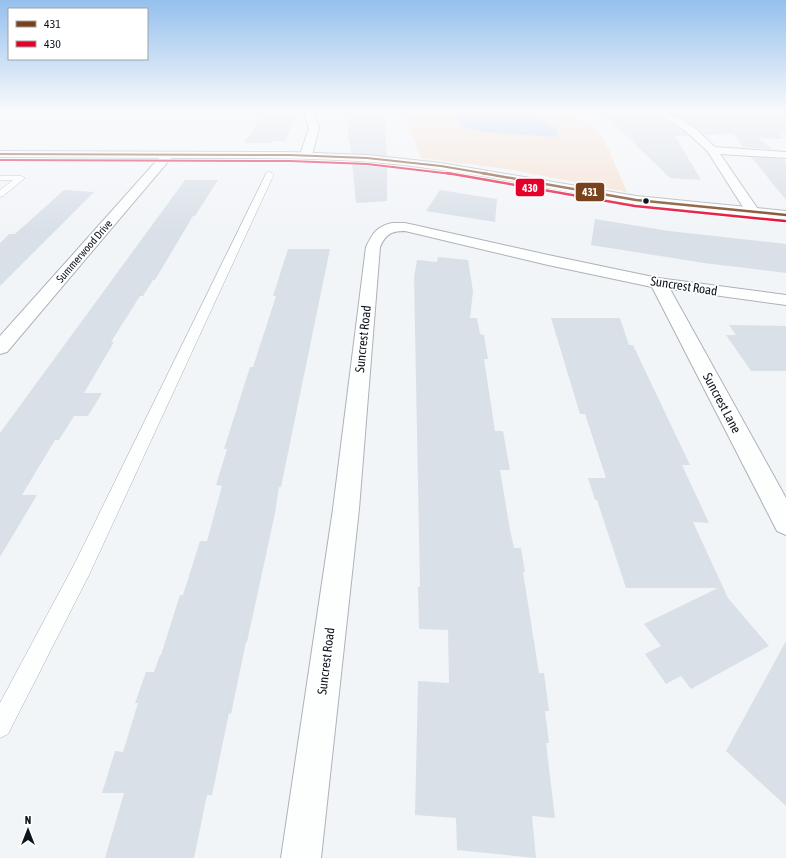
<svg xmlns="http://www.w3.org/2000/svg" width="786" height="858" font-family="'Asap Condensed',sans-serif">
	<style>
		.green { fill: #f6e0d0 }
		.water { fill: #bad3f4 }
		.building { fill: #d9e0e8 }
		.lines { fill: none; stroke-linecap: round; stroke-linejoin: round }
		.service-casing { stroke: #adb2b9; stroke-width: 1 }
		.minor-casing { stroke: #adb2b9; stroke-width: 2 }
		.tertiary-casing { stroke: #adb2b9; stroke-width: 2 }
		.service { fill: #fdfefe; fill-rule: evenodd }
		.minor { fill: #fdfefe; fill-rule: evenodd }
		.tertiary { fill: #fdfefe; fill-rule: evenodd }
		.bus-1-far1-casing { stroke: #fff; stroke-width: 3.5 }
		.bus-1-casing { stroke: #fff; stroke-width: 4.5 }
		.bus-2-far1-casing { stroke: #fff; stroke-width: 3.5 }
		.bus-2-casing { stroke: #fff; stroke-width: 4.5 }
		.bus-1-far1 { stroke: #78431c; stroke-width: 2 }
		.bus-1 { stroke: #78431c; stroke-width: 2.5 }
		.bus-2-far1 { stroke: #e4002b; stroke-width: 2 }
		.bus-2 { stroke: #e4002b; stroke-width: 2.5 }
		.bus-dot { fill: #0c141e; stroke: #fff; stroke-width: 1.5 }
		.labels { text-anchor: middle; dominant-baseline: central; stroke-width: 3.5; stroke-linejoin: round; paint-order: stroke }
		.far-street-label { font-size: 11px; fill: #0c141e; stroke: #fff }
		.street-label { font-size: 13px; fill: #0c141e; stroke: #fff }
		.line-badge { stroke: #fff; stroke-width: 1.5 }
		.badge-label { font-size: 11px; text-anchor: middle; font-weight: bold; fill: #fff }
	</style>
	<rect width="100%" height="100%" fill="#f2f5f8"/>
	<path class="green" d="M401 111H562L590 125 604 139 627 192 513 170 421 158 405 115Z"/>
	<path class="water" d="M448 111H522L558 129 556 137 483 132 465 128Z"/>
	<path class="building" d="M265 111H299L285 141H273L271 143H244Z
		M349 111H380L385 118 387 156 351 153 350 142H348V127L343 112H350Z
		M589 111H650L682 130 688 136H675L701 180 670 178 611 121Z
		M666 111H786V135L779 134 784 139 758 138 772 149 743 147 733 134 705 135 684 119Z
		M751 157 783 159 786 162V200Z
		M352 162 387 165V201L356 203Z
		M185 180H218L195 216H193L155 280H153L143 296H140L111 342H114L84 393H102L88 416H74L59 440H55L22 495H37L0 557V433Z
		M64 190 94 192 0 286V243L9 234H15Z
		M440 190 497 199 495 222 426 211Z
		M595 219 669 231 786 244V273L704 263 591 245Z
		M288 249H330L281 487H279L275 513 261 578 247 642H246L231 714 229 713 212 795H207L194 858H105L124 793H102L115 751 123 752 138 703H135L146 672H154L160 655H161L180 595H183L200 541H207L222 486 216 485 227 449H224L250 367H253L276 296H273Z
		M438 257 468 260 473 291 470 318H477L480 334 484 335 488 359H484L495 431H503L510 470H500L510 530 514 548H521L525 572H523L539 673H544L549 711H545L549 743H546L555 818 532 816 536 858 457 850 456 818 415 815 418 681 449 683 448 630 419 629 418 587H420L414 277 417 260 437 262Z
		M551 318H620L629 345H633L690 465H682L709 523 693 522 728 598 769 646 691 689 681 676 666 684 645 654 661 646 644 624 718 588H626L597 500H595L588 478H606L585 414H580Z
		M729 325 786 326V371H751L726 335H736Z
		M786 641V806L726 751Z"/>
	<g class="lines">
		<defs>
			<path id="service" d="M267 172H270L274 174 89 575 8 734 0 738V703L75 563Z
				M0 176H21L25 178 3 196 0 197V190L13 180H0Z"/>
			<path id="minor" d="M304 111H313L319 128 312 155 306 158 300 155 309 128Z
				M651 111H663L683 120 697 130 715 147 786 152V158L720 154 760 212 758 215H748L708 152 702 146 683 129Z
				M392 223H405L548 255 658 278 786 295V305L670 289 786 498V535L777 531 652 287 548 265 405 231C391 231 386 234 380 247L359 509 321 858H281L333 509 366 247C373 233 376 227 392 223Z"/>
			<path id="tertiary" d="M0 151 290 152 367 155 441 163 636 196 786 211V219C736 215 684 212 634 204 570 193 506 179 441 170 352 156 261 158 171 158L7 352 0 354V336L159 158 0 157Z"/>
		</defs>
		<use href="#service" class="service-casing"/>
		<use href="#minor" class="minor-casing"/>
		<use href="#tertiary" class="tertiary-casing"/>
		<use href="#service" class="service"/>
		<use href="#minor" class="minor"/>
		<use href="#tertiary" class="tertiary"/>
		<defs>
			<path id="bus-1-far1" d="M0 154 290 155 367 158 441 166 488 174"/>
			<path id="bus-1" d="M482 173 636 200 786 215"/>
			<path id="bus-2-far1" d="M0 160 290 161 367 164 452 174"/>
			<path id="bus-2" d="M447 173 635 206 785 221"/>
		</defs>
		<use href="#bus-1-far1" class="bus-1-far1-casing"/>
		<use href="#bus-1" class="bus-1-casing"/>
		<use href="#bus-2-far1" class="bus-2-far1-casing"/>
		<use href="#bus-2" class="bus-2-casing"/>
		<use href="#bus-1-far1" class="bus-1-far1"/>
		<use href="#bus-1" class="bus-1"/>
		<use href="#bus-2-far1" class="bus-2-far1"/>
		<use href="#bus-2" class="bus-2"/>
	</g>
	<linearGradient id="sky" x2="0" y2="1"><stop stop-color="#95c0ed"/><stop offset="0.48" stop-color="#f9fafc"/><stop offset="1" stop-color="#f9fafc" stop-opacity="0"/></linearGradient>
	<rect width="786" height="231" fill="url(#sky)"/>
	<circle class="bus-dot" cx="646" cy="201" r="3.5"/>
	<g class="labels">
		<g class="far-street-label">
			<text transform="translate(84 251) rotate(-49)">Summerwood Drive</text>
		</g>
		<g class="street-label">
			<text transform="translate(684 286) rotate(9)">Suncrest Road</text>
			<text transform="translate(363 339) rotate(-84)">Suncrest Road</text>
			<text transform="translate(722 403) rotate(62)">Suncrest Lane</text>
			<text transform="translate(326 661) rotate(-83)">Suncrest Road</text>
		</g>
	</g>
	<g class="line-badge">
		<rect x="515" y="178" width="30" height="19" rx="4" fill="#e4002b"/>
		<rect x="575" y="182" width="30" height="20" rx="4" fill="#78431c"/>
	</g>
	<g class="badge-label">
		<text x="530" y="192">430</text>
		<text x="590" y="196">431</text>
	</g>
	<rect x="8" y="8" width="140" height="52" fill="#ffffff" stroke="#9ea1a5"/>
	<rect x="16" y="21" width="20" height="6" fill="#78431c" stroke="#9ea1a5"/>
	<text x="44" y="28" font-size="12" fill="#0c141e">431</text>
	<rect x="16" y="41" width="20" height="6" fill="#e4002b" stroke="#9ea1a5"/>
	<text x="44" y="48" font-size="12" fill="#0c141e">430</text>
	<g transform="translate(28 830)" stroke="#ffffff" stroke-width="3" paint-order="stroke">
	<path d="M0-3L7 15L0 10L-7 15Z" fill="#0c141e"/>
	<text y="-6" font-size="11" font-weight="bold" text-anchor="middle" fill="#0c141e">N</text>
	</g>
</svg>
